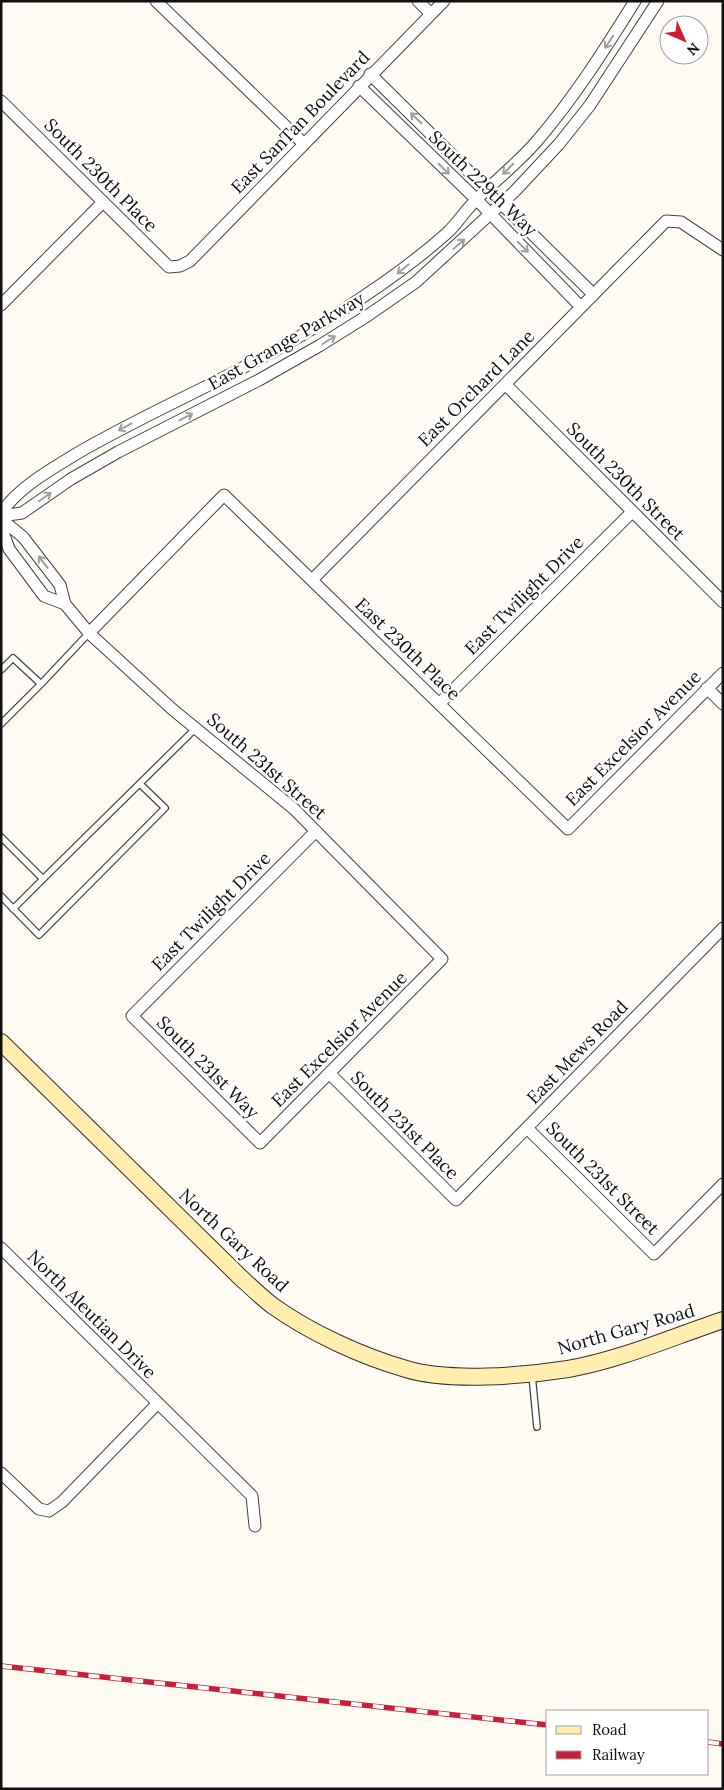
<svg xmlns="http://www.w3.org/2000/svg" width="724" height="1790" font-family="Lora,serif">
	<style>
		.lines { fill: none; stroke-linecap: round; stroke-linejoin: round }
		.lane-casing { stroke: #434343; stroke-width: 8 }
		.street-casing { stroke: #434343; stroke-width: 13 }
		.secondary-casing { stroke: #323232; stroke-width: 18 }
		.lane { stroke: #fff; stroke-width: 5.5 }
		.street { stroke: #fff; stroke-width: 11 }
		.secondary { stroke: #ffeeae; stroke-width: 16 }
		.rail-casing { stroke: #c91f38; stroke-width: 5.5 }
		.rail { stroke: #fff; stroke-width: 4; stroke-dasharray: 11; stroke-linecap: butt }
		.oneway { stroke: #9f9f9f }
		.labels { text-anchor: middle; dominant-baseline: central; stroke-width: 5; stroke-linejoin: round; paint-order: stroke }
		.street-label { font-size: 18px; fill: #101010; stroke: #fff }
	</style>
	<rect width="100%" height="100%" fill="#fffbf3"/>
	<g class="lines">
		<defs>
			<path id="lane" d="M1 670 13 658 41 684 89 633
				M1 724 41 684
				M1 837 43 879 196 728
				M1 896 39 935 165 808 140 784
				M13 909 43 879
				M532 1375 537 1427"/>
			<path id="street" d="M156 1 304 144
				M418 1 431 14
				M370 74 593 294
				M359 86 476 199 581 307
				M1 101 169 267 180 266 190 261 444 1
				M1 305 103 202
				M505 384 723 602
				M1 513C19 487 50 470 76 454 148 412 226 380 297 338 350 307 401 274 447 233 458 223 466 209 477 199 497 179 519 162 537 141 574 98 605 49 635 1
				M1 516 22 513 71 479 118 452 259 380 319 346 367 316 416 282 514 192 559 144 590 105 658 1
				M1 519 23 537 60 585 65 604
				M1 526 9 549 44 596 65 604 89 633 172 709 294 809 442 959 260 1143 132 1016 316 831
				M312 580 666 221 681 222 723 250
				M89 633 224 495 568 829 723 673
				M707 688 723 704
				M439 704 632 512
				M329 1073 456 1200 723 928
				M527 1128 654 1254 723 1184
				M1 1248 252 1496 255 1526
				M1 1473 39 1509 49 1511 62 1502 157 1404"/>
			<path id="secondary" d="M1 1042 239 1276C250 1286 261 1297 273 1306 311 1333 361 1356 406 1369 448 1382 524 1376 568 1369 620 1360 672 1337 723 1320"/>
		</defs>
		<use href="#lane" class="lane-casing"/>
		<use href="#street" class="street-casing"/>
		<use href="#secondary" class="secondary-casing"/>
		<use href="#lane" class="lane"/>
		<use href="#street" class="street"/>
		<use href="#secondary" class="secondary"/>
		<defs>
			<path id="rail" d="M1 1666 548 1725
				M708 1742 723 1744"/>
		</defs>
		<use href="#rail" class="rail-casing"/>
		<use href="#rail" class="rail"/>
	</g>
	<defs><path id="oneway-shaft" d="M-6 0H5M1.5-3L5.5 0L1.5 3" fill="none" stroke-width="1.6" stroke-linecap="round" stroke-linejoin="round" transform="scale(1.25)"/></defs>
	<g class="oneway">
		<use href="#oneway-shaft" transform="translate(609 42) rotate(123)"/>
		<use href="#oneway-shaft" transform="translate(416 118) rotate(-136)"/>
		<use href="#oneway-shaft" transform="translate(444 169) rotate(45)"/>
		<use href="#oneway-shaft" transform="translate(508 169) rotate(135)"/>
		<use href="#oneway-shaft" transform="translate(459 244) rotate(-41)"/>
		<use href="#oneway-shaft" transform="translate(523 247) rotate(45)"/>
		<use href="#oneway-shaft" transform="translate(403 269) rotate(141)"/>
		<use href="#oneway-shaft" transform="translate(329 340) rotate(-32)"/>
		<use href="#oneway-shaft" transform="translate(186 417) rotate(-27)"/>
		<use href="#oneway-shaft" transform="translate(125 427) rotate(152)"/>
		<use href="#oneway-shaft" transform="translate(45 497) rotate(-35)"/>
		<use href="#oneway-shaft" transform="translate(43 562) rotate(-128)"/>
	</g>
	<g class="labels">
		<g class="street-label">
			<text transform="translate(300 122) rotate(-46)">East SanTan Boulevard</text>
			<text transform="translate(101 175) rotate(45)">South 230th Place</text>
			<text transform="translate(483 183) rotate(44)">South 229th Way</text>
			<text transform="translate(286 341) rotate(-30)">East Grange Parkway</text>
			<text transform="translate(476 388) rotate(-45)">East Orchard Lane</text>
			<text transform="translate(626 481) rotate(45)">South 230th Street</text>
			<text transform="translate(524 595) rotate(-45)">East Twilight Drive</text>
			<text transform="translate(408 649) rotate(44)">East 230th Place</text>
			<text transform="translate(633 738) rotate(-45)">East Excelsior Avenue</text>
			<text transform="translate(267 766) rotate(41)">South 231st Street</text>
			<text transform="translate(211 911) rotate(-45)">East Twilight Drive</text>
			<text transform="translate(339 1039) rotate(-45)">East Excelsior Avenue</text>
			<text transform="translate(577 1052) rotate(-46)">East Mews Road</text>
			<text transform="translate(208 1067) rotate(45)">South 231st Way</text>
			<text transform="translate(405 1125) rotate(45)">South 231st Place</text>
			<text transform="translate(603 1178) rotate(45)">South 231st Street</text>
			<text transform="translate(234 1240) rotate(43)">North Gary Road</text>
			<text transform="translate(92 1314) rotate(45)">North Aleutian Drive</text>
			<text transform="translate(626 1329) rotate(-16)">North Gary Road</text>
		</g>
	</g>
	<rect width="724" height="1790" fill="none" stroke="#101010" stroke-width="5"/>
	<rect x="546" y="1710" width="162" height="65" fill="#ffffff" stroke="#9f9f9f"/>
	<rect x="556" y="1726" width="25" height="8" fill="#ffeeae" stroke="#9f9f9f"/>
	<text x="592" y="1735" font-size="15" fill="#101010">Road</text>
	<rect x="556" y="1751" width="25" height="8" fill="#c91f38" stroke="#9f9f9f"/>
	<text x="592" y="1760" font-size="15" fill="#101010">Railway</text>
	<g transform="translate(684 40) rotate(135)"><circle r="24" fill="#ffffff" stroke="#9f9f9f"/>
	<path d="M0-4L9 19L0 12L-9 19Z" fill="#c91f38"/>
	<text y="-8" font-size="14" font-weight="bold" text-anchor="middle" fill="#101010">N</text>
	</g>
</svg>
